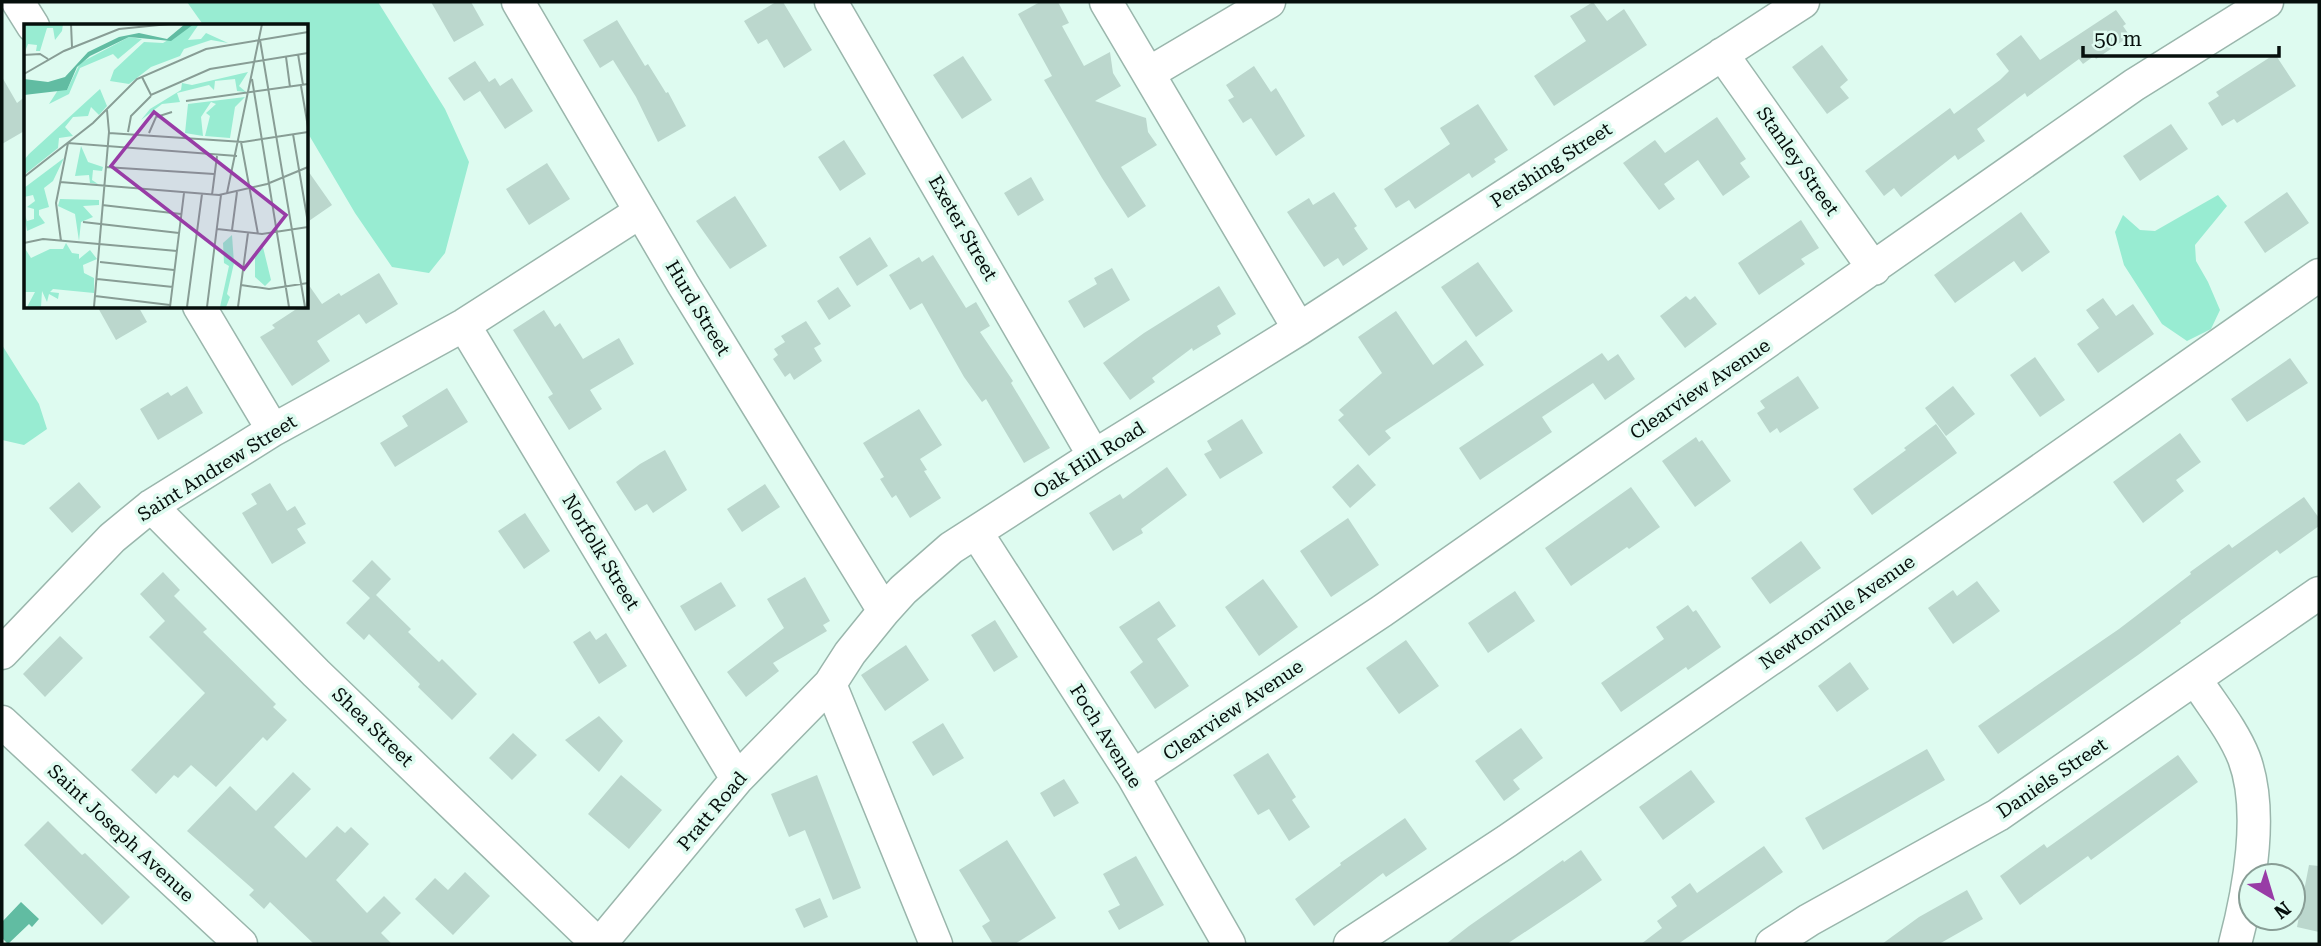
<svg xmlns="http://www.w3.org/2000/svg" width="2321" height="946" font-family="'Roboto Serif',serif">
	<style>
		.green { fill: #98ecd2 }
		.water { fill: #61bca2 }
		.building { fill: #bbd7cd }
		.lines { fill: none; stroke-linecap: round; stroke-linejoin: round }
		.minor-casing { stroke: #9ab6ac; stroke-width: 35 }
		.minor { stroke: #fff; stroke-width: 32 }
		.labels { text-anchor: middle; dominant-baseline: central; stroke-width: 7; stroke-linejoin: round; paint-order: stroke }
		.street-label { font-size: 19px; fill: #060f0c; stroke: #defbf0 }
		.inset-road { fill: none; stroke: #889d95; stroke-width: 2 }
		.view { fill: #983ca6; fill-opacity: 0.15; stroke: #983ca6; stroke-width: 3.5 }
		.inset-edge { fill: none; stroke: #060f0c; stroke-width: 3.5 }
	</style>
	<rect width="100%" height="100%" fill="#defbf0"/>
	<path class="green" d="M187 2H378L445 109 469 162 445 253 429 273 392 267 355 213 306 130V26H204Z
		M2218 195 2227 206 2195 245 2196 261 2208 282 2220 310 2211 329 2187 341 2162 324 2124 265 2115 232 2123 215 2140 230 2155 231Z
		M2 345 39 404 47 429 24 445 2 440Z"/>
	<path class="water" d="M21 902 39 919 32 927 29 924 8 944 2 938V922Z"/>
	<path class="building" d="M431 2H471L484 25 454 42Z
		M776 2H783L812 50 784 68 767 39 758 44 744 21Z
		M1040 2H1058L1069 23 1062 26 1084 66 1110 52 1113 73 1121 86 1095 101 1146 118 1148 132 1157 145 1121 167 1146 206 1128 218 1102 178 1044 80 1052 76 1018 14Z
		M1593 2 1607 21 1624 9 1647 45 1554 106 1534 76 1586 41 1570 16Z
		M2116 10 2126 24 2123 26 2130 36 2096 59 2094 56 2083 64 2079 59 2027 97 2025 93 1977 129 1985 141 1958 160 1955 155 1901 197 1894 188 1884 196 1865 171 1950 108 1954 114 2000 80 2009 71 1996 54 2021 35 2040 60Z
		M617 20 645 66 648 64 666 93 668 92 686 126 658 142 636 97 613 60 600 68 583 40Z
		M1822 45 1848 80 1840 87 1849 98 1827 114 1792 67Z
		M2275 54 2296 86 2237 123 2234 119 2222 126 2208 103 2219 96 2216 92Z
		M963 56 992 100 962 119 933 75Z
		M475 61 489 82 495 78 500 86 512 78 533 111 505 129 480 91 464 101 448 78Z
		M1254 66 1271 92 1276 88 1305 136 1276 156 1251 118 1243 123 1228 100 1234 97 1226 85Z
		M2 77 17 103 26 96V130L2 144Z
		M1478 104 1508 150 1494 159 1496 162 1472 178 1469 173 1415 209 1409 200 1396 208 1384 189 1450 144 1440 128Z
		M1717 117 1746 159 1740 163 1750 177 1723 196 1698 160 1664 184 1675 199 1659 210 1623 163 1655 140 1665 153Z
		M2171 124 2188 149 2140 181 2123 156Z
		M844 140 866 174 840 191 818 157Z
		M547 163 570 199 529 225 506 189Z
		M306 168 332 205 306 223Z
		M1031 177 1044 200 1018 216 1004 193Z
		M1334 192 1357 226 1354 228 1368 249 1343 266 1338 258 1324 267 1287 212 1309 198 1313 205Z
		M2287 192 2309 223 2265 253 2244 222Z
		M735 196 767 246 730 269 696 221Z
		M2021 212 2050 252 2022 272 2014 261 1955 303 1934 275Z
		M1801 220 1819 248 1801 259 1805 264 1759 295 1738 263Z
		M870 237 888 266 857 286 839 257Z
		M933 255 966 308 976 302 990 326 980 332 1013 381 1011 383 1050 448 1024 463 986 399 982 402 964 377 922 303 910 310 889 275 919 257 922 262Z
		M1478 262 1513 311 1476 337 1441 287Z
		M1112 268 1130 300 1084 328 1068 301 1097 284 1094 278Z
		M379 273 398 304 366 324 359 314 317 341 330 361 292 386 260 337 275 328 272 325 301 306H306V281L322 304 339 293 341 296Z
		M1219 286 1236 314 1217 326 1221 334 1193 351 1192 348 1152 378 1155 382 1130 400 1103 363 1144 333Z
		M838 287 851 306 829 320 817 301Z
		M1686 296 1690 300 1695 296 1717 324 1685 348 1660 316Z
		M2103 298 2116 316 2133 304 2154 334 2098 373 2077 344 2099 328 2086 310Z
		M97 306H138L147 322 116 340Z
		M544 310 555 327 560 323 583 359 619 338 634 364 590 390 602 409 569 430 548 397 553 394 513 330Z
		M1396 311 1433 365 1466 340 1484 365 1385 431 1391 438 1369 456 1338 420 1344 415 1339 410 1382 373 1358 337Z
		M806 321 821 344 814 348 822 361 794 380 790 373 785 377 773 359 778 355 774 349 785 342 781 336Z
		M1602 353 1608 361 1618 354 1635 379 1605 400 1593 383 1542 417 1552 432 1480 480 1459 448Z
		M2035 357 2065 400 2040 417 2010 375Z
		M2290 358 2308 383 2247 422 2231 399Z
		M1798 376 1819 408 1780 433 1777 428 1770 433 1757 413 1765 408 1760 401Z
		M187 386 203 413 158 440 140 409 168 392 171 396Z
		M1953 386 1975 414 1946 436 1925 408Z
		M447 388 468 422 395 467 380 443 408 426 402 416Z
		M919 409 942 445 920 459 927 470 924 471 941 498 910 518 896 495 892 498 880 479 884 477 863 443Z
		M1242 419 1263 453 1220 479 1204 454 1212 450 1207 441Z
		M1936 424 1957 453 1872 515 1853 489 1906 450 1904 448Z
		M2180 433 2201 462 2176 480 2184 491 2143 523 2113 482Z
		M1696 437 1699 442 1702 440 1731 481 1695 507 1662 461Z
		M665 450 687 490 653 513 647 504 635 511 616 482 640 464Z
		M1358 464 1376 485 1350 508 1332 487Z
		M1167 467 1187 495 1141 529 1143 533 1113 551 1089 513 1120 494 1123 499Z
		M79 482 101 507 72 533 49 508Z
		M270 483 287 511 295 506 306 524 297 529 306 543 272 564 242 513 257 504 251 494Z
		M765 484 780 507 742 532 727 509Z
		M1631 487 1660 527 1629 549 1627 547 1571 586 1545 548Z
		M2304 497 2319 518V526L2280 554 2277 550 2180 621 2181 623 2138 655 1998 754 1978 726 2119 629 2191 574 2190 572 2229 544 2232 548Z
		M525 513 550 551 524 569 498 531Z
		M1348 518 1379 565 1331 597 1300 551Z
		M1801 541 1821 568 1770 604 1751 578Z
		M372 560 391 579 376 595 411 629 408 632 439 662 442 659 477 694 452 720 418 687 420 684 369 634 364 640 346 623 370 598 352 581Z
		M163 572 180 590 174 596 207 629 203 632 276 704 273 707 287 720 267 741 263 737 216 787 191 765 178 778 174 775 156 794 131 770 205 693 149 637 165 621 140 594Z
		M805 577 830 621 823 625 827 631 773 663 779 671 746 697 727 672 784 628 767 599Z
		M1263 579 1298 627 1259 656 1225 607Z
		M1977 581 2000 611 1953 644 1928 608 1953 590 1957 596Z
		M721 582 736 606 695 631 680 606Z
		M1515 591 1535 621 1488 653 1468 623Z
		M1159 601 1176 626 1157 639 1189 686 1155 709 1130 672 1143 662 1119 627Z
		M1688 605 1693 612 1696 610 1721 647 1688 670 1686 667 1621 712 1601 683 1664 639 1656 627Z
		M995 620 1018 657 994 672 971 635Z
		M590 631 596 640 606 633 627 666 599 684 573 642Z
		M60 636 83 658 45 697 23 674Z
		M1406 640 1439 686 1399 714 1366 668Z
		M906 645 929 680 885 711 861 675Z
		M1850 662 1869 689 1837 712 1818 686Z
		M599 716 623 741 599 772 565 740Z
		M943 723 964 758 933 776 912 742Z
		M1521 728 1543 758 1513 780 1520 789 1504 801 1475 761Z
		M513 733 537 755 512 780 489 758Z
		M1927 749 1945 780 1823 850 1805 818Z
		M1268 753 1296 797 1292 800 1310 827 1289 841 1269 809 1258 815 1233 775Z
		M2178 755 2198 782 2091 860 2088 856 2020 905 2000 876 2044 844 2047 848Z
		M1691 770 1715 802 1663 840 1639 807Z
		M293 772 311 789 274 827 306 858 337 826 345 833 351 827 369 844 336 880 367 913 384 896 401 913 381 933 392 944H314L270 902 264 909 249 895 254 890 187 831 230 786 256 811Z
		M621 775 662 810 629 849 588 814Z
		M817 775 861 888 833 900 805 830 789 837 771 794Z
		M1064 779 1079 803 1054 817 1040 793Z
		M1405 818 1427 849 1386 877 1383 873 1314 926 1295 899 1341 865 1340 863Z
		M48 821 82 855 85 853 130 897 102 925 24 845Z
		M1007 840 1056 918 1015 944H993L982 926 990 921 959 870Z
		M1764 846 1783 872 1678 944H1641L1662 928 1657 921 1677 906 1671 897 1690 883 1697 893Z
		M1581 850 1602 880 1576 898 1507 944H1446L1469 926 1563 860 1564 862Z
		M1136 856 1164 905 1119 930 1108 911 1120 905 1103 874Z
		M2309 865 2319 866V932L2297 927Z
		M465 872 490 896 453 935 415 899 435 878 448 890Z
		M1967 890 1983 919 1939 944H1882L1919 917Z
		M820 898 828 917 804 928 795 909Z"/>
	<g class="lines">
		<defs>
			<path id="minor" d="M18 2 33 26
				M518 2 683 284 884 611
				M831 2 1094 456
				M1106 2 1299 329
				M1722 54 1874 269
				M1149 73 1269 2
				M199 306 273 430
				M464 325 737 779
				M151 506 316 673 598 944
				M976 532 1133 776 1229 944
				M2 653 112 538 151 506 273 430 464 325 640 212
				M2196 680C2212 705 2233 730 2244 758 2264 811 2249 891 2235 944
				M830 684 936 944
				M2 722 241 944
				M1133 776 1382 611 2134 85 2267 2
				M600 944 737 779 830 684 850 653 884 611 903 590 951 548 1094 456 1299 329 1803 2
				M1350 944 1507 841 1808 633 2319 275
				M1772 944 1809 920 1998 815 2319 593"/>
		</defs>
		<use href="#minor" class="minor-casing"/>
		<use href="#minor" class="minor"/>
	</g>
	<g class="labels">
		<g class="street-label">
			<text transform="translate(1798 161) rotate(55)">Stanley Street</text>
			<text transform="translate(1551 165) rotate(-33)">Pershing Street</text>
			<text transform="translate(963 228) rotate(60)">Exeter Street</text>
			<text transform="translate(698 308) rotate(59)">Hurd Street</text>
			<text transform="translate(1700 389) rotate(-34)">Clearview Avenue</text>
			<text transform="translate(1089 460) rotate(-32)">Oak Hill Road</text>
			<text transform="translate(217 468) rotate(-32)">Saint Andrew Street</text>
			<text transform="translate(601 552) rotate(59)">Norfolk Street</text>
			<text transform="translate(1837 612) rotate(-35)">Newtonville Avenue</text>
			<text transform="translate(1233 710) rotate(-34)">Clearview Avenue</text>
			<text transform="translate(373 727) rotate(44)">Shea Street</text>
			<text transform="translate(1106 736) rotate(58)">Foch Avenue</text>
			<text transform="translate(2052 778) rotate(-34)">Daniels Street</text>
			<text transform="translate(712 811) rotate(-50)">Pratt Road</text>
			<text transform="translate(121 833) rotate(43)">Saint Joseph Avenue</text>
		</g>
	</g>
	<g transform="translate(24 24)">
		<rect width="284" height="284" fill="#defbf0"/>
		<path d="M0 0H39L38 7 31 16 29 4H23L16 27H12L13 21 4 20 0 30ZM170 0H175L164 16 177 15 182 9 204 19 187 16 160 25 156 32 127 43 105 60 86 57 90 46 120 18 139 19ZM105 13 118 15 94 35 89 30 56 44 45 70 25 80 34 66H43L56 39ZM224 48 215 62 222 68 213 67 211 55 191 57 190 66 185 61 153 69 156 78 138 80 117 96 126 85 157 66 158 59 168 61ZM76 65 83 82 75 91 67 83 64 92 49 93 41 103 49 112 35 114 34 124 0 151V136L5 130ZM221 73 211 83 206 114 181 112 186 92 182 89 192 80 187 78 177 93 179 112 161 109 164 80ZM57 122 64 138 79 143 78 147 69 146 68 156 74 160 66 159 65 151 51 152ZM40 134 29 157 20 164 25 183 15 186V191L21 199 3 207 0 189 3 197 10 195V185L3 183 11 177 9 171 0 173V164ZM36 175 75 176V181L59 182 69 193 57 198 55 217 51 190 34 182ZM208 211 210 239 203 270 206 273 202 283H196L205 242 200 239 199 219ZM42 219 48 229 55 230V235L66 226 73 235 59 241 60 249 70 254V269L29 265 26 268 35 269 34 275 25 270 23 278 18 267 17 283H3L11 268H0V223L7 234 26 225H39ZM238 219 247 256 241 262 231 253V234Z" fill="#98ecd2"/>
		<path d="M161 0H170L147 17 105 13 66 32 53 43 43 66 0 71V55L24 58 41 53 64 28 95 13 115 9 143 15Z" fill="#61bca2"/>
		<path class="inset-road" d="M47 0 48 23M236 16 281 283M274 30 279 61M0 31 16 30 24 35M262 33 266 63M0 50 40 27 95 5 145 0M118 53 127 71 186 45 284 29M228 55 265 283M277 62 284 103M162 77 284 60M104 108 107 92 127 72M85 109 219 118 284 108M125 109 132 93 148 88M269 110 284 199M217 118 234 210M81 143 190 150M0 153 69 99 113 55 182 25 284 8M36 158 195 171 243 160 284 143M203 169 238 0M188 171 193 132M78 181 157 190M59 198 155 209M193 205 238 210 284 203M208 206 213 168M37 217 32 179 44 119 213 132M0 219 19 215 153 227M76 238 150 246M73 255 149 263M217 261 245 265 284 259M71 272 146 281M70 283 85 108 83 86M146 283 160 169M163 283 178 170M183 283 197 171M214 283 224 209"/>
		<path class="view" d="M130 88 262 191 220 245 87 142Z"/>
		<rect width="284" height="284" class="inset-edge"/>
	</g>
	<rect width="2321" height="946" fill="none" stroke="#060f0c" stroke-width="7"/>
	<g transform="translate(2272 897) rotate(142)"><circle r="33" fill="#defbf0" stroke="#889d95" stroke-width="2"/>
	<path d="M0-5L12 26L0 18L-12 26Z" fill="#983ca6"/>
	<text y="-10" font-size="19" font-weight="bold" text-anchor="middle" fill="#060f0c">N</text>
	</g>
	<path d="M2083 46v10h196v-10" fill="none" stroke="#060f0c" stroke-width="3.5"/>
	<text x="2094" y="46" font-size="21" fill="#060f0c" stroke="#defbf0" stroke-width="5" paint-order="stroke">50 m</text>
</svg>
